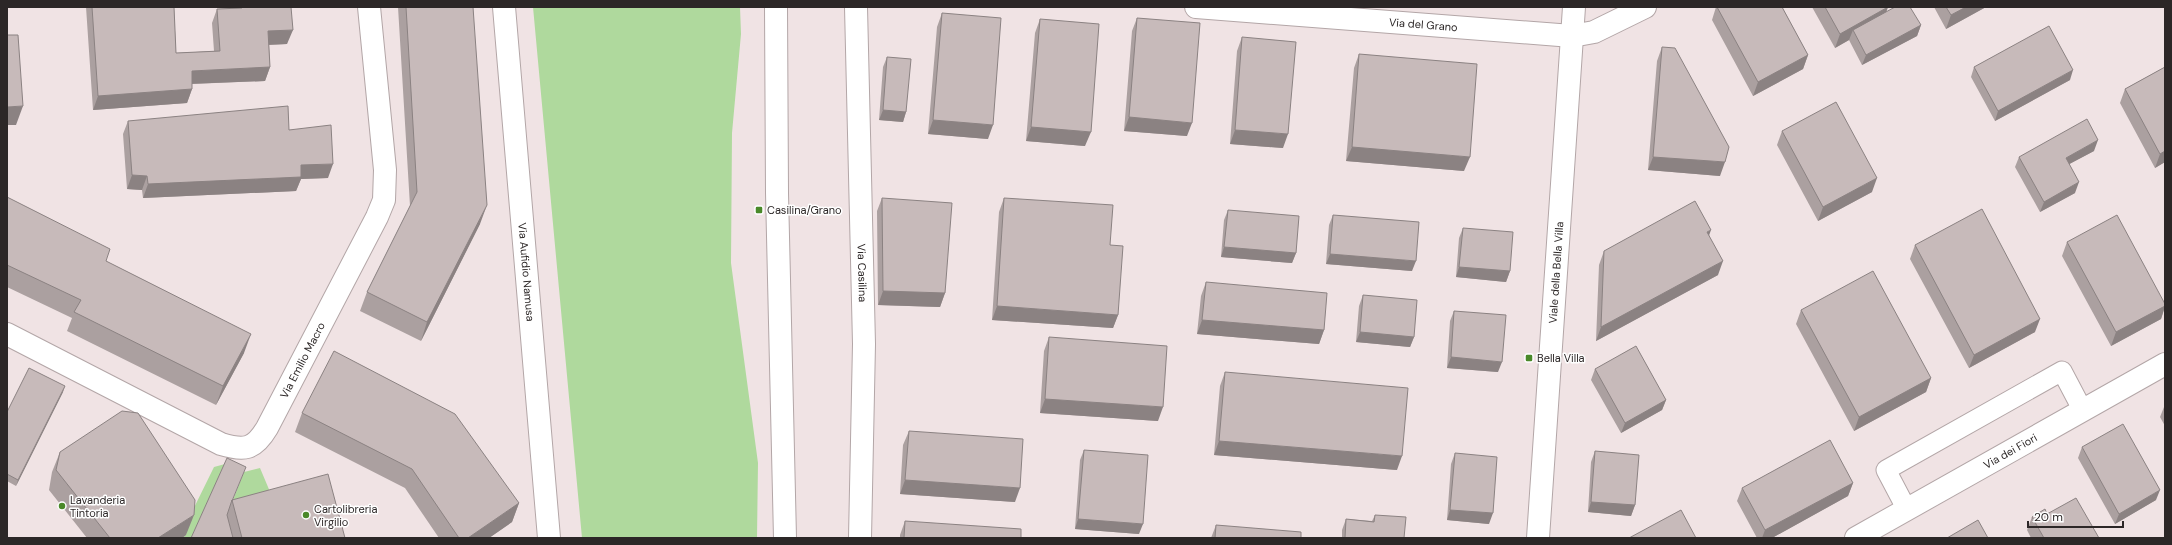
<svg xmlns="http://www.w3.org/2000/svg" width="2172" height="545" font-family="'DM Sans',sans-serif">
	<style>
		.green { fill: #afd99d }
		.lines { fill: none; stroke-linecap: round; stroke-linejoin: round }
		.service-casing { stroke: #b3a6a7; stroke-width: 21 }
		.minor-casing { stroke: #b3a6a7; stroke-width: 24 }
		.secondary-casing { stroke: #b3a6a7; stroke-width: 24 }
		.service { stroke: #fff; stroke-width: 19 }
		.minor { stroke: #fff; stroke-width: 22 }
		.secondary { stroke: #fff; stroke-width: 22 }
		.wall { fill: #aba0a0 }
		.shaded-wall { fill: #8b8282 }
		.building { fill: #c7baba; stroke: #8b8282 }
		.poi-dot { fill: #4a8929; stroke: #fff; stroke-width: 1.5 }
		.labels { text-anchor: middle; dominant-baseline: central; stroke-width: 3; stroke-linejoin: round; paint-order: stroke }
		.street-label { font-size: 11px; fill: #2c2727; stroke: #fff }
		.poi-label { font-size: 11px; fill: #2c2727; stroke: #fff; text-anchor: start }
	</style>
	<rect width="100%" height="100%" fill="#f0e3e4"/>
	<path class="green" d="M533 7H740L741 34 732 133 731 263 758 463 757 538H582Z
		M225 464 191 538H182L186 535 188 520 214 467Z
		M260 468 276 506 225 520 244 472Z"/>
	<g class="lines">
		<defs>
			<path id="service" d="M1906 508 1886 470 2062 371 2082 409"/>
			<g id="minor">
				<path id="s1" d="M504 7 549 538"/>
				<path id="s2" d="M856 7 864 344 860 538"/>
				<path id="s3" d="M1196 7 1572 36 1594 32 1645 7"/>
				<path id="s4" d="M7 334 221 444C244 451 254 450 267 428L377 217 384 200 385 170 369 7"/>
				<path id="s5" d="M1538 538 1574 7"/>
				<path id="s6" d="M1856 538 2165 364"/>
			</g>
			<path id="secondary" d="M776 7 777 193 785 538"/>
		</defs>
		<use href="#service" class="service-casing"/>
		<use href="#minor" class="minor-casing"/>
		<use href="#secondary" class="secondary-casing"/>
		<use href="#service" class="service"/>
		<use href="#minor" class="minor"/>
		<use href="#secondary" class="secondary"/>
	</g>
	<path class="wall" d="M86 7H174L176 53 214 51 212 23 217 9 236 8V7H291L287 44 269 45 270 67 265 81 192 84V89L187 103 93 110Z
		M398 7H473L480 224 421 341 360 311 367 292 410 206Z
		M1716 7H1782L1808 55 1803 69 1753 96 1712 20Z
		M1812 7H1888L1886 12 1921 25 1917 36 1862 65 1849 40 1835 48Z
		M1934 7H1986L1946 29Z
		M942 13 988 139 928 134 937 27Z
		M1137 18 1187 136 1124 131 1132 31Z
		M1040 19 1085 146 1026 141 1035 33Z
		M1242 37 1283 148 1230 144 1237 51Z
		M1662 47 1720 176 1648 170 1657 61Z
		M1359 54 1464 171 1346 161 1354 68Z
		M887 57 906 112 903 122 879 120 883 67Z
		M1974 67 2070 80 1995 121 1971 77Z
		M2165 67V162L2155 168 2120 103 2125 89Z
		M128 121 289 130 328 178 301 179 296 191 143 198 142 190 127 189 123 134Z
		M1782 131 1872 192 1818 221 1777 145Z
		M2094 151 2069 164 2075 193 2040 212 2015 167 2019 157Z
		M7 197 106 261 244 353 216 405 67 331 72 318 7 287Z
		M882 198 945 293 940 307 878 305 877 211Z
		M1004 198 1110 245 1118 315 1113 328 992 320 999 212Z
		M1228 210 1296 253 1292 263 1221 257 1224 220Z
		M1333 215 1412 271 1326 264 1329 225Z
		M1463 228 1510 271 1506 282 1456 277 1459 238Z
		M1709 235 1718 275 1596 341 1599 265 1604 251Z
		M2067 242 2165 304V307L2161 319 2111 346 2062 256Z
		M1915 245 2035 332 1969 368 1910 259Z
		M1206 282 1324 330 1319 344 1197 334 1201 296Z
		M1363 295 1414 337 1410 347 1356 342 1359 306Z
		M1801 310 1931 378 1926 392 1854 431 1796 324Z
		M1454 311 1498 372 1447 368 1450 321Z
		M1049 337 1158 421 1040 413 1044 351Z
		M1595 369 1666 400 1662 410 1621 433 1591 380Z
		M1225 372 1397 470 1214 455 1220 386Z
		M63 392 16 486 7 481V412Z
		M2165 406V426L2160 417 2164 407Z
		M302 413 519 503 512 522 489 538H439L405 488 295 432Z
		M909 431 1015 502 900 494 903 445Z
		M2082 447 2156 500 2115 524 2078 458Z
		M1084 450 1139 534 1075 529 1080 460Z
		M1595 451 1635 505 1631 516 1588 512 1591 462Z
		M60 452 186 535 182 538H87L49 490 52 472Z
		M1455 453 1489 524 1447 520 1451 464Z
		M1853 483 1848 496 1772 538H1757L1737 501 1742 488Z
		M233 500 345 538H191Z
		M2047 514 2099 538H2031L2027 530 2032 517Z
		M1375 515 1404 538H1342V530L1346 519 1372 521Z
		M905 521 1021 538H900V535Z
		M1216 525 1301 538H1211Z"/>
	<path class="shaded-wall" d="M1888 7 1883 21 1853 30 1849 40 1835 48 1840 34Z
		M1966 7H1986L1946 29 1951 15Z
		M1921 25 1917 36 1862 65 1866 55Z
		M293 30 287 44 263 45 268 31Z
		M1808 55 1803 69 1753 96 1758 82Z
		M270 67 265 81 187 84 192 71Z
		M2073 70 2070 80 1995 121 1998 111Z
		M192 89 187 103 93 110 98 96Z
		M23 106 16 125H7V107Z
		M883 110 906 112 903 122 879 120Z
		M1129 117 1192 123 1187 136 1124 131Z
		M933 120 993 125 988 139 928 134Z
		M1031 127 1091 132 1085 146 1026 141Z
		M1235 130 1288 134 1283 148 1230 144Z
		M2098 140 2094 151 2062 168 2066 158Z
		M1352 147 1470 157 1464 171 1346 161Z
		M2165 151V162L2155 168 2160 154Z
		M1653 157 1725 162 1720 176 1648 170Z
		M333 164 328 178 301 179 296 191 143 198 148 184 301 165Z
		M132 175 147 176 142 190 127 189Z
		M1877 178 1872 192 1818 221 1823 207Z
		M2079 182 2075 193 2040 212 2044 202Z
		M487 205 480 224 421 341 427 322Z
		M1711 230 1706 244 1707 232Z
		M1224 247 1296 253 1292 263 1221 257Z
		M1330 254 1416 261 1412 271 1326 264Z
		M1723 261 1718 275 1596 341 1601 327Z
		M1459 267 1510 271 1506 282 1456 277Z
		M883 291 945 293 940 307 878 305Z
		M997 306 1118 315 1113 328 992 320Z
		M2165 306 2161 319 2111 346 2116 332Z
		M2040 319 2035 332 1969 368 1974 355Z
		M1202 320 1324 330 1319 344 1197 334Z
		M1360 332 1414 337 1410 347 1356 342Z
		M251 334 244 353 216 405 223 386Z
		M1451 357 1502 362 1498 372 1447 368Z
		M1931 378 1926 392 1854 431 1859 417Z
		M65 386 63 392 16 486 18 480Z
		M1045 399 1163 407 1158 421 1040 413Z
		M1666 400 1662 410 1621 433 1625 423Z
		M1219 441 1402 456 1397 470 1214 455Z
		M905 480 1020 488 1015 502 900 494Z
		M1853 483 1848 496 1772 538H1762L1765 530Z
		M2160 490 2156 500 2115 524 2119 514Z
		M1591 502 1635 505 1631 516 1588 512Z
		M519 503 512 522 489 538H468Z
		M1450 510 1493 513 1489 524 1447 520Z
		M194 515 186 535 182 538H158Z
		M1078 519 1143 524 1139 534 1075 529Z"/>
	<path class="building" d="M92 7H174L176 53 220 51 217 9 242 8V7H291L293 30 268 31 270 67 192 71V89L98 96Z
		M406 7H473L487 205 427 322 367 292 417 192Z
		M1717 7H1782L1808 55 1758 82Z
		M1825 7H1888L1840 34Z
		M1895 7H1910L1921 25 1866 55 1853 30Z
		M1946 7H1966L1951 15Z
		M942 13 1001 18 993 125 933 120Z
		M1137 18 1200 23 1192 123 1129 117Z
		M1040 19 1099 24 1091 132 1031 127Z
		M2049 26 2073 70 1998 111 1974 67Z
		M7 35H18L23 106 7 107Z
		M1242 37 1296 42 1288 134 1235 130Z
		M1662 47 1675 48 1729 147 1725 162 1653 157Z
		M1359 54 1477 64 1470 157 1352 147Z
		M887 57 911 59 906 112 883 110Z
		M2165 67V151L2160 154 2125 89Z
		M1836 102 1877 178 1823 207 1782 131Z
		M288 106 289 130 331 125 333 164 301 165V177L148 184 147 176 132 175 128 121Z
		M2087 119 2098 140 2066 158 2079 182 2044 202 2019 157Z
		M7 197 110 249 106 261 251 334 223 386 74 312 81 300 7 265Z
		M882 198 952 203 945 293 883 291Z
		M1004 198 1113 205 1110 245 1123 246 1118 315 997 306Z
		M1695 201 1711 230 1707 232 1723 261 1601 327 1604 251Z
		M1982 209 2040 319 1974 355 1915 245Z
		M1228 210 1299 216 1296 253 1224 247Z
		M1333 215 1419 222 1416 261 1330 254Z
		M2117 215 2165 304V306L2116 332 2067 242Z
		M1463 228 1513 232 1510 271 1459 267Z
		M1873 271 1931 378 1859 417 1801 310Z
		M1206 282 1327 293 1324 330 1202 320Z
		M1363 295 1417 300 1414 337 1360 332Z
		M1454 311 1506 315 1502 362 1451 357Z
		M1049 337 1167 346 1163 407 1045 399Z
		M1636 346 1666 400 1625 423 1595 369Z
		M334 351 455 414 519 503 468 538H459L412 469 302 413Z
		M29 368 65 386 18 480 7 474V412Z
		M1225 372 1408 388 1402 456 1219 441Z
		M122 411 138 413 195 500 194 515 158 538H110L56 470 60 452Z
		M2123 424 2160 490 2119 514 2082 447Z
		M909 431 1023 439 1020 488 905 480Z
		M1830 440 1853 483 1765 530 1742 488Z
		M1084 450 1148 455 1143 524 1078 519Z
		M1595 451 1639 455 1635 505 1591 502Z
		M1455 453 1497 457 1493 513 1450 510Z
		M227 458 246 467 232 501V500L227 515 233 538H191Z
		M328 474 345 538H242L232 500Z
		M2076 498 2099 538H2044L2032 517 2045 509 2047 514Z
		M1681 510 1696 538H1629Z
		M1375 515 1406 517 1404 538H1345L1346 519 1374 522Z
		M1978 520 1988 538H1947Z
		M905 521 1021 529V538H904Z
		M1216 525 1301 532V538H1215Z"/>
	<g class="poi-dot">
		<rect x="755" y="206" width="8" height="8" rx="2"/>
		<rect x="1525" y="354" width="8" height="8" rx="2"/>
		<circle cx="62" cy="506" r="4"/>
		<circle cx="306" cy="515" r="4"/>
	</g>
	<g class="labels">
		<g class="street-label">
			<text stroke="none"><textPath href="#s3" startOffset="228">Via del Grano</textPath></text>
			<text stroke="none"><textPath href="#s1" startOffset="266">Via Aufidio Namusa</textPath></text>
			<text stroke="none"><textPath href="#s2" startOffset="266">Via Casilina</textPath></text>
			<text stroke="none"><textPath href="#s5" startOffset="266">Viale della Bella Villa</textPath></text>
			<text stroke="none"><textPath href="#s4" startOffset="372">Via Emilio Macro</textPath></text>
			<text stroke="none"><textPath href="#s6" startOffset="177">Via dei Fiori</textPath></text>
		</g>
		<g class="poi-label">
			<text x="767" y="210">Casilina/Grano</text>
			<text x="1537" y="358">Bella Villa</text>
			<text x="70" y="500">Lavanderia<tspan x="70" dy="13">Tintoria</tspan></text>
			<text x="314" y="509">Cartolibreria<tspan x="314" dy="13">Virgilio</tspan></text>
		</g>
	</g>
	<rect width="2172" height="545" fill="none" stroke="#2c2727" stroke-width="16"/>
	<path d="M2028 521v6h95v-6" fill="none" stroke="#2c2727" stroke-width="2"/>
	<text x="2034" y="521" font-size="12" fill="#2c2727" stroke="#ffffff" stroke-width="3" paint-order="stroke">20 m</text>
</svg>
